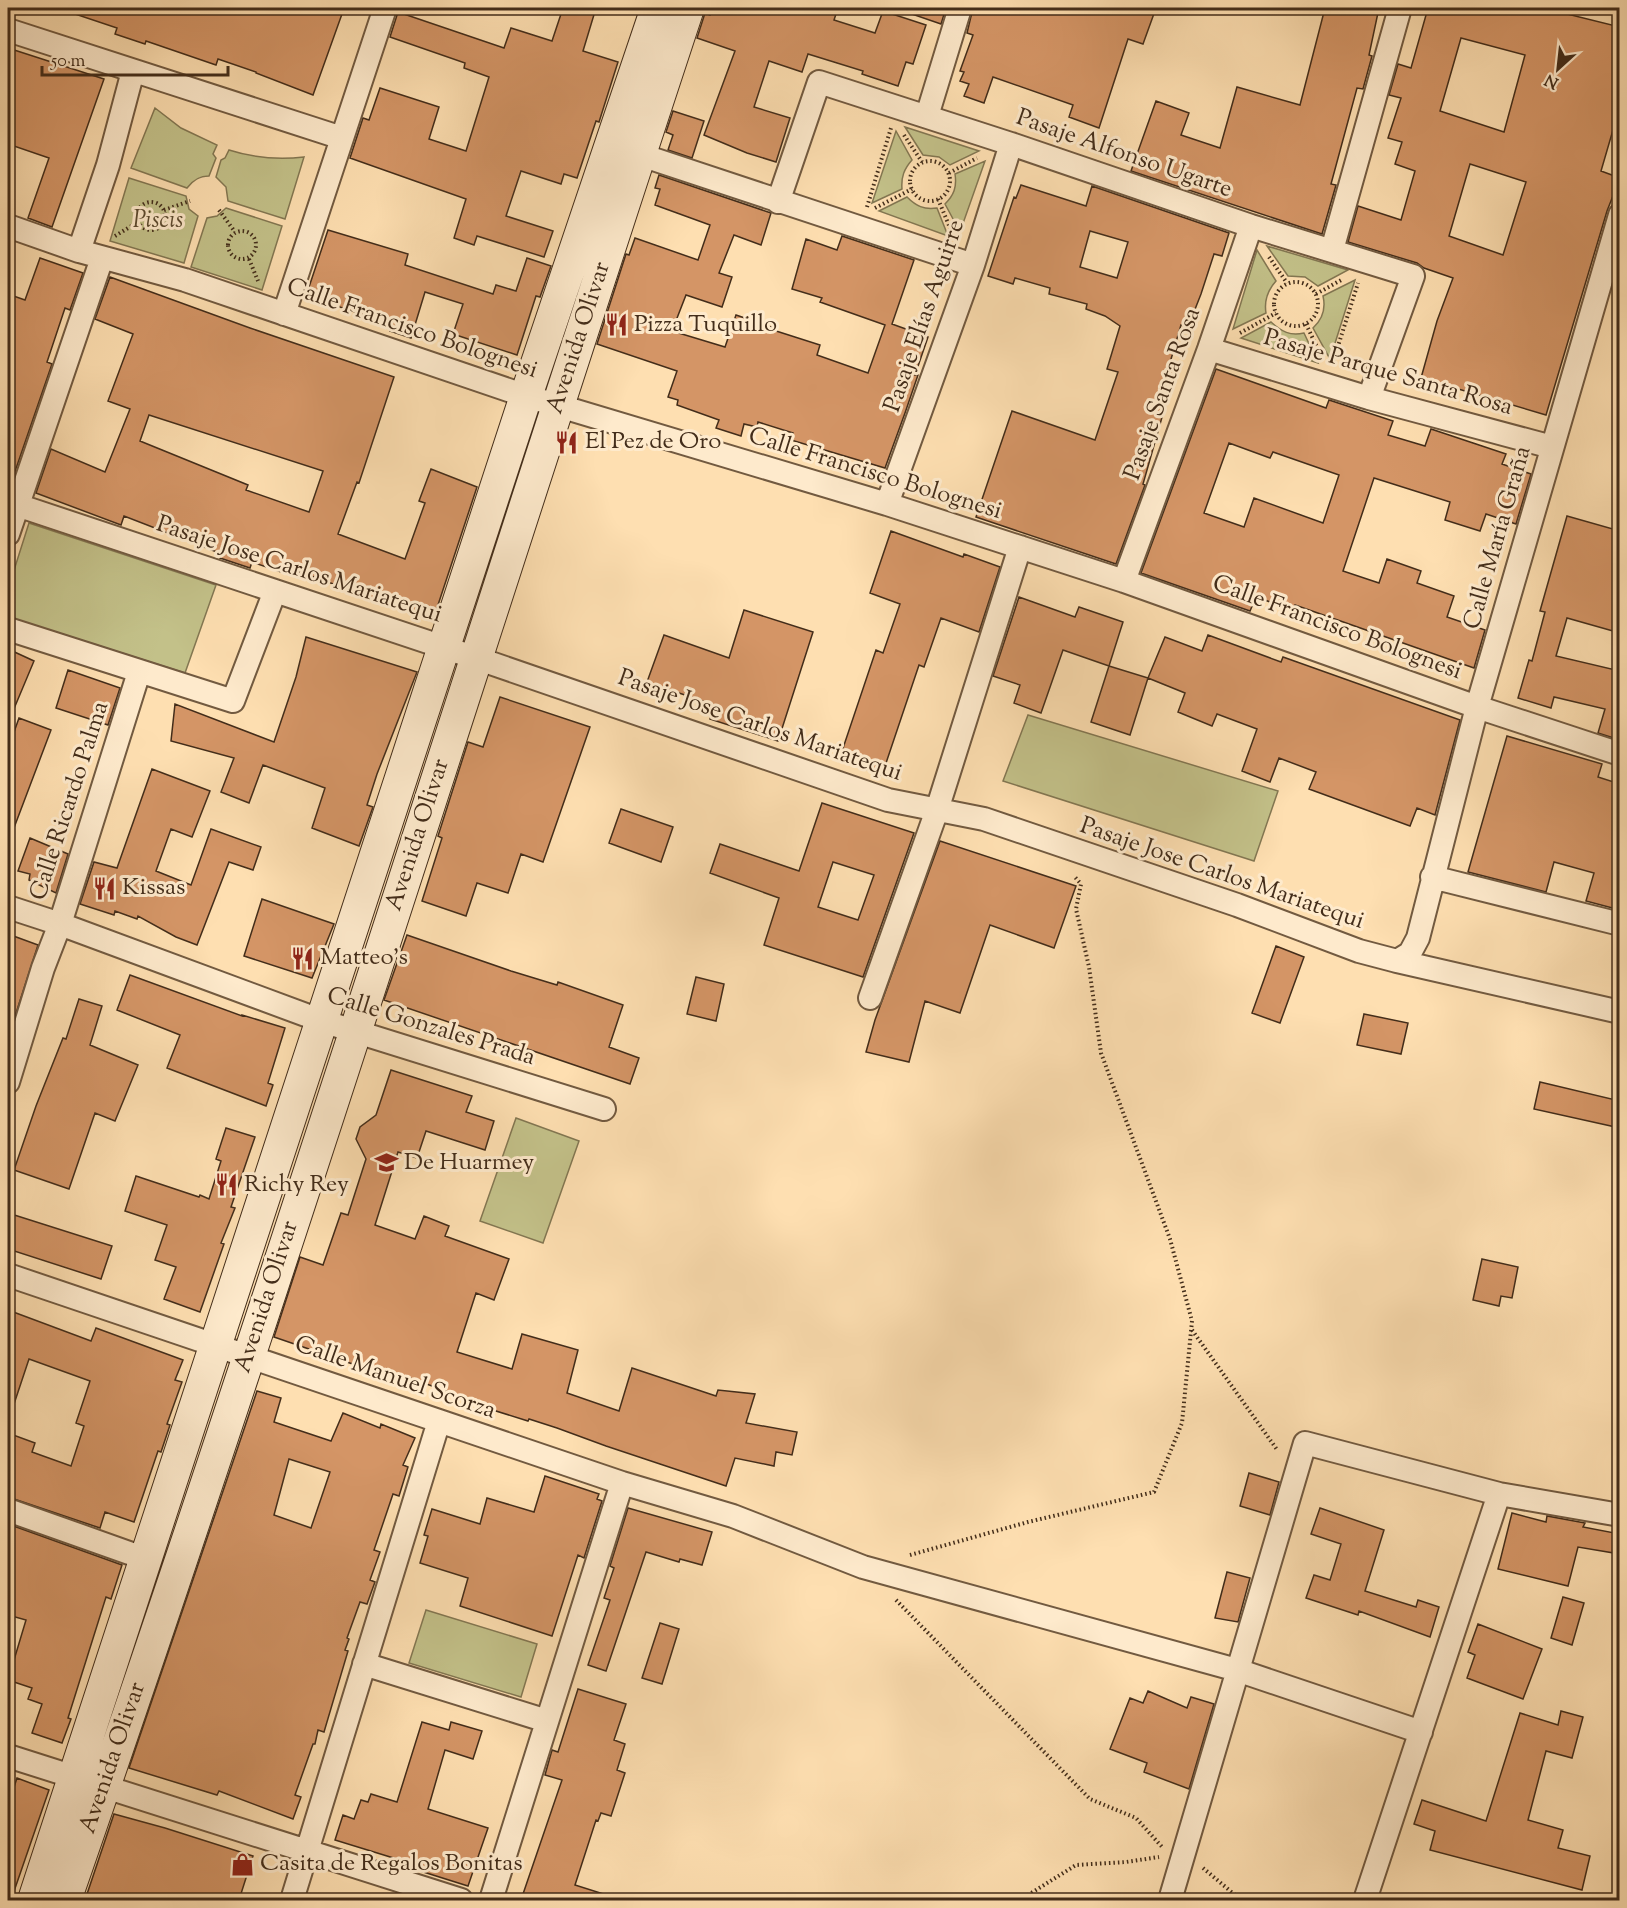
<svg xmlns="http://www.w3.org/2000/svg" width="1627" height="1908" font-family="'Sorts Mill Goudy',serif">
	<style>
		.green { fill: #c3c189; stroke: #837752; stroke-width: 1.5 }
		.building { fill: #d49566; stroke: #432d1a; stroke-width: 1.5; fill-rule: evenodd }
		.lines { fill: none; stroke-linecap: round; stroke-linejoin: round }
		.street-casing { stroke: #725a40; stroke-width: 26 }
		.secondary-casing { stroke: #432d1a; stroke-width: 34 }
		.path { stroke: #432d1a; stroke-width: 4; stroke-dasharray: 1.5 3; stroke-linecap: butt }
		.street { stroke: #feeacc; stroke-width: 22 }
		.secondary { stroke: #feeacc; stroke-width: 32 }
		.labels { text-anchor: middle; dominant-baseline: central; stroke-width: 6; stroke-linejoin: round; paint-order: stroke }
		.street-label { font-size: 24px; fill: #432d1a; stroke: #feeacc }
		.park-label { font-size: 24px; font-style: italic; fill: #5d4b30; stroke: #feeacc }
		.poi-label { font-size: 24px; fill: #432d1a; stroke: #feeacc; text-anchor: start }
	</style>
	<rect width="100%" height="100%" fill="#fedfb1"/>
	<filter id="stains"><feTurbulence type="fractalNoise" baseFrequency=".00333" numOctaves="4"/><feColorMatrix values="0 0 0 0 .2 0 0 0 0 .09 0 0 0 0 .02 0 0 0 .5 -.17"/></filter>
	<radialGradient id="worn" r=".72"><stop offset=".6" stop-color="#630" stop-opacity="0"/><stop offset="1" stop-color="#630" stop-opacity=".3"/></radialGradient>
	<path class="green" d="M155 108 181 128 217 145 213 154 216 158 209 176C199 176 193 180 187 188L131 168Z
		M905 127 979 151 950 165 939 157 923 155Z
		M896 131 912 160C904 169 901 177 902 189L872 203Z
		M229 150C254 158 278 160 304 157L285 219 228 201 226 187 216 177 221 160 225 158Z
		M985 161 960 232 945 204C954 195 957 187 955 174Z
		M129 178 186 196 189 209 198 216 184 263 110 241Z
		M907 197C916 206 924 210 937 208L948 236 879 211Z
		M226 208 282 226 262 290 191 267 207 218 217 216Z
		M1267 246 1348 270 1318 286 1305 277 1288 276Z
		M1257 250 1276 281C1267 291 1264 301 1266 313L1233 329Z
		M1355 280 1330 359 1313 328C1323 319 1326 309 1323 296Z
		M1271 322C1282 332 1290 336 1304 333L1318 363 1241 338Z
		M29 523 216 585 185 673 8 617V589Z
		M1028 715 1278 791 1254 861 1003 781Z
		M516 1118 579 1141 543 1243 480 1221Z
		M426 1610 537 1644 521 1697 409 1663Z"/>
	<path class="building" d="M66 8H223L239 13 241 8H325L342 14 313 95 256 73V72L218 59 216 65 146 41 145 44 115 34 117 28 66 11Z
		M563 8H596L583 51 618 62 599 122 596 121 577 178 564 174 561 184 521 171 506 216 553 231 544 257 477 236 474 245 454 238 466 199 350 158 363 118 369 120 380 88 439 107 429 139 466 151 489 77 464 68 465 63 390 37 398 12 504 48 511 28 552 41Z
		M712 8H838L834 20 875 33 883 11 926 25 913 64 906 62 898 86 862 74 863 71 808 54 802 72 769 61 754 107 790 118 776 162 747 153 704 135 735 51 697 38 705 13 710 15Z
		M903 8H946L941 24 903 11Z
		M973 8H1156L1143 44 1128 39 1099 128 1069 117 1073 105 993 77 984 103 964 96 969 84 960 81 964 72 960 71 973 35 967 33Z
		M1325 8H1379L1369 55 1372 56 1363 89 1357 88 1331 184 1336 185 1322 234 1131 171 1156 101 1189 113 1181 135 1220 148 1237 87 1300 105Z
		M1428 8H1543L1620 27V106L1601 171 1620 178 1607 211 1546 415 1421 378 1437 321 1453 278 1424 268 1417 263 1348 242 1358 206 1401 220 1415 171 1395 164 1402 142 1388 138 1401 98 1389 95 1398 64 1411 68ZM1461 38 1525 55 1504 132 1440 111ZM1470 164 1526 182 1503 255 1449 236Z
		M8 48 104 79 52 227 28 218 49 158 8 144Z
		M673 111 704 121 692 158 668 150 673 135 666 132Z
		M659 175 771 213 761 245 734 235 719 273 732 277 722 307 686 295 672 331 725 347 736 315 774 328 773 330 820 345 817 355 868 373 885 325 820 302 822 298 792 289 806 239 837 250 842 236 914 260 892 324 928 337 915 375H918L905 413 885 468 791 440 793 433 758 422 757 427 744 424 741 436 716 428 719 420 677 405 678 400 668 397 677 371 597 344 626 254 629 255 635 238 698 260 710 225 655 205 660 189 655 188Z
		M1021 185 1086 206 1092 186 1229 233 1222 256 1214 254 1201 294 1188 327 1181 325 1169 366 1176 368 1143 484 1145 485 1116 564 976 517 1012 411 1095 440 1118 372 1107 369 1120 326 1105 316 1086 309 1087 304 1049 294 1050 288 1015 278 1013 284 988 276 1014 197 1016 198ZM1090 231 1128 242 1117 278 1080 267Z
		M328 230 408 254 405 265 493 294 496 285 516 291 527 258 551 266 540 297 536 296 517 355 453 334 463 304 425 292 411 338 390 331 392 324 306 296Z
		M40 258 83 273 70 310 65 308 47 362 52 364 11 483 8 481V294L25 300Z
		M110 277 250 328 394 377 359 483 357 482 338 534 405 559 425 503 419 501 431 469 477 487 433 620 289 568 287 574 252 562 250 568 220 558 222 554 124 516 121 525 36 493 51 449 105 472 130 409 108 401 133 334 95 319ZM149 415 323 471 309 512 246 490 248 485 140 441Z
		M1216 369 1326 408 1329 400 1393 421 1388 435 1425 446 1431 429 1506 454 1502 464 1531 474 1516 524 1486 514 1480 531 1445 520 1450 502 1374 478 1343 571 1379 583 1387 559 1421 571 1417 583 1454 596 1447 617 1485 630 1474 668 1295 605 1293 610 1256 597 1250 611 1141 573ZM1229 443 1270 458 1273 452 1339 475 1323 523 1254 498 1244 527 1204 513Z
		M1567 516 1620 531V633L1567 618 1556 656 1620 671V740L1598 733 1605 709 1554 697 1551 708 1518 698 1529 660 1532 661 1545 612 1540 611Z
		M891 531 963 557 964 554 1000 567 979 632 941 618 924 667 919 665 882 775 839 760 876 650 883 653 900 604 870 593Z
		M1019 597 1075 617 1079 607 1123 622 1109 666 1063 650 1041 713 1014 703 1020 685 993 676Z
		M744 610 813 632 778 741 710 719 714 705 647 682 664 635 729 658Z
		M1208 635 1281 662 1283 657 1460 720 1435 815 1417 808 1410 826 1309 789 1316 772 1279 758 1270 782 1242 771 1257 729 1217 714 1212 726 1178 712 1185 693 1148 678 1165 637 1202 651Z
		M306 637 417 672 377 774 367 805 373 807 359 846 312 828 325 788 263 765 249 803 221 792 234 758 171 741 175 704 274 742 296 677Z
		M8 649 34 661 8 723Z
		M1109 666 1148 678 1130 735 1091 722Z
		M68 670 120 688 108 725 56 708Z
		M500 697 590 727 543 862 521 854 508 893 477 883 466 916 422 901 442 838 438 836 468 742 483 747Z
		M19 718 51 730 9 841H8V749Z
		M1507 736 1602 764 1598 777 1620 784V910L1586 901 1594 873 1554 862 1546 892 1468 872Z
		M152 769 210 791 192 837 171 829 156 871 191 885 211 829 261 847 253 870 229 862 197 945 176 937 138 916 137 919 115 911 114 915 80 904 94 862 117 868Z
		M822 803 914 833 863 977 764 945 779 898 710 873 720 844 799 871ZM833 862 874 875 858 920 818 907Z
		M621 809 673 827 661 862 609 843Z
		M30 838 68 854 56 893 29 880 30 874 18 871Z
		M940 841 1076 886 1054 948 990 925 960 1013 925 1001 909 1062 866 1052 875 1020Z
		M262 899 334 924 312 978 244 956Z
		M8 934 38 945 8 1038Z
		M407 935 511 971 557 985 558 982 623 1005 609 1047 639 1058 630 1084 384 1000Z
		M1276 946 1304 957 1280 1023 1252 1013Z
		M130 975 242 1016V1015L285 1028 268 1083 273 1085 266 1106 167 1068 180 1035 117 1010Z
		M696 977 724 984 716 1021 687 1014Z
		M79 999 102 1006 90 1045 138 1065 115 1121 95 1113 69 1189 14 1170 36 1106 63 1038 66 1039Z
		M1364 1014 1408 1023 1401 1054 1357 1045Z
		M391 1070 472 1096 466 1112 494 1121 485 1150 426 1131 417 1158 398 1152 375 1225 415 1239 424 1216 449 1226 445 1236 509 1259 494 1300 476 1293 457 1352 512 1369 522 1334 578 1350 567 1393 619 1411 632 1368 716 1396 718 1390 755 1394 746 1423 797 1432 792 1455 776 1452 774 1466 735 1458 726 1486 606 1446 557 1428 529 1419 528 1421 467 1402 468 1399 410 1378 408 1383 274 1337 300 1257 323 1265 341 1213 348 1215 366 1159 356 1139 360 1127 376 1115Z
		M1540 1082 1620 1101V1128L1534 1109Z
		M226 1128 255 1137 231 1207 235 1208 221 1243 224 1244 200 1312 164 1299 176 1267 155 1260 167 1225 125 1211 136 1176 199 1197 200 1195 209 1199 221 1161 216 1159Z
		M8 1213 112 1246 101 1279 8 1249Z
		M1482 1259 1518 1267 1512 1298 1501 1296 1499 1306 1473 1300Z
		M8 1310 91 1341 96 1328 183 1360 175 1380 182 1382 167 1424 170 1425 161 1452 158 1451 134 1522 105 1512 100 1528 8 1497V1433L35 1443 32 1452 71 1466 84 1426 76 1423 90 1381 29 1359 11 1413H8Z
		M257 1391 281 1398 274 1422 331 1441 343 1413 380 1428 381 1424 415 1438 403 1465 408 1467 399 1496 393 1494 374 1550 380 1552 370 1580 375 1582 367 1604 360 1602 347 1638 349 1639 345 1650 348 1651 324 1732 318 1730 315 1744H313L295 1795 301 1797 293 1819 219 1791 217 1795 129 1768ZM289 1459 330 1472 311 1528 274 1515Z
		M1249 1473 1279 1482 1270 1515 1240 1506Z
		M545 1476 599 1494 597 1499 602 1501 584 1558 578 1555 552 1636 460 1606 468 1578 420 1563 428 1536 424 1535 432 1509 480 1524 487 1498 534 1512Z
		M628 1508 712 1532 702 1565 680 1559 679 1562 646 1552 606 1671 588 1665 610 1600 604 1598 614 1568 610 1566Z
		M1320 1508 1384 1530 1365 1591 1416 1607 1418 1600 1439 1607 1430 1637 1359 1611 1358 1615 1306 1598 1314 1575 1330 1580 1341 1544 1311 1534Z
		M1512 1513 1546 1522 1547 1516 1585 1523 1583 1527 1620 1534V1554L1578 1547 1568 1586 1498 1569Z
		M8 1524 122 1565 111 1599 106 1597 68 1718 71 1719 62 1743 32 1733 42 1704 28 1699 32 1688 8 1680 26 1620 8 1615Z
		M1227 1572 1250 1578 1238 1622 1215 1618Z
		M1563 1597 1584 1603 1572 1645 1551 1638Z
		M660 1623 679 1629 662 1684 642 1678Z
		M1478 1624 1542 1649 1523 1699 1467 1678 1475 1655 1468 1652Z
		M578 1689 626 1704 614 1740 625 1744 617 1770 625 1773 611 1816 601 1813 598 1821 596 1820 575 1885 610 1896V1900H535L522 1897 562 1780 545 1775 552 1750 558 1752Z
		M1148 1691 1187 1708 1191 1697 1214 1704 1189 1789 1144 1772 1147 1763 1110 1749 1130 1698 1143 1703Z
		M1561 1711 1583 1717 1572 1758 1546 1751 1528 1820 1563 1830 1558 1848 1590 1856 1582 1890 1430 1850 1435 1831 1414 1824 1422 1800 1486 1821 1520 1713 1558 1725Z
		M422 1722 449 1730 451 1722 482 1731 473 1759 445 1750 428 1809 488 1828 468 1886 398 1864 400 1860 335 1840 343 1815 354 1819 361 1800 368 1802 371 1794 397 1802Z
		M17 1778 49 1790 11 1900H8V1792L12 1793Z
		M114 1814 165 1828 253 1856 239 1900H85Z"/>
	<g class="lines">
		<defs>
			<path id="street" d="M8 30 342 138
				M927 116 960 8
				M626 150 973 265
				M778 202 819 82 1011 144 1251 226 1413 276 1369 398
				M8 226 79 251 185 280 526 396 887 504 1124 581 1477 707 1620 754
				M1332 250 1400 8
				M79 251 108 165 133 71
				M284 314 385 8
				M1209 349 1369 398 1552 447
				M887 504 973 265 1011 144
				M17 505 476 658 888 800 984 819 1237 905 1359 951 1397 961 1410 953 1418 938 1477 707 1620 215
				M8 534 102 258
				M1124 581 1209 349 1251 226
				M8 629 233 701 275 591
				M1432 877 1620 924
				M8 907 60 924 322 1021 604 1109
				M1397 961 1620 1012
				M870 998 937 810 1020 547
				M8 1082 43 968 60 924 139 672
				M8 1275 622 1483 733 1516 863 1567 1237 1670 1421 1732
				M8 1510 146 1559
				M364 1664 547 1721
				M8 1756 461 1900
				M292 1900 439 1421
				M491 1900 622 1483
				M1170 1900 1305 1443 1499 1494 1620 1515
				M1365 1900 1499 1494"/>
			<path id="secondary" d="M34 1900 526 396 657 8
				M65 1900C283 1273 480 638 688 8"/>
		</defs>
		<use href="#street" class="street-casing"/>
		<use href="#secondary" class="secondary-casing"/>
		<path class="path" d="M904 135 922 162
			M910 181a20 20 0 1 1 40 0a20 20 0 1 1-40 0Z
			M949 173 977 158
			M938 199 953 235
			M137 216a14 14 0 1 1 28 0a14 14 0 1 1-28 0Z
			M867 207 891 128
			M875 208 912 189
			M164 210 190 201
			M219 210 235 232
			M228 245a14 14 0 1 1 28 0a14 14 0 1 1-28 0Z
			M115 236 138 222
			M1269 257 1287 283
			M249 259 258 281
			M1274 304a22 22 0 1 1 44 0a22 22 0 1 1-44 0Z
			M1316 294 1343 279
			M1306 324 1323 360
			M1240 333 1276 313
			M1332 365 1358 283
			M1192 1330 1278 1451
			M910 1555 1028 1522 1154 1492 1182 1423 1192 1321 1170 1239 1101 1053 1089 967 1076 909 1081 884 1074 876
			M896 1600 1090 1799 1136 1818 1163 1848
			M1203 1868 1241 1900
			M1020 1900 1076 1865 1126 1862 1159 1857"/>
		<use href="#street" class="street"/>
		<use href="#secondary" class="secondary"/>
	</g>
	<defs>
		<symbol id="restaurant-bare" viewBox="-9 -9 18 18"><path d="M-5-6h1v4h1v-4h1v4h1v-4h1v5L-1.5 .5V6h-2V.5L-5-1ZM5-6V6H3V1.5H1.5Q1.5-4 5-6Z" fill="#8f2418" stroke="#feeacc" stroke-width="2.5" paint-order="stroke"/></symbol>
		<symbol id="school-bare" viewBox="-9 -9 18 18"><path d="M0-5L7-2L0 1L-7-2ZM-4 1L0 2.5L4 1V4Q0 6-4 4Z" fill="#8f2418" stroke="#feeacc" stroke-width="2.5" paint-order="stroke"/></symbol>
		<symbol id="shop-bare" viewBox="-9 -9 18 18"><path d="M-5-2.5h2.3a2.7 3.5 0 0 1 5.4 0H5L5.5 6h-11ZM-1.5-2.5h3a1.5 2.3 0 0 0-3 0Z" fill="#8f2418" stroke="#feeacc" stroke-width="2.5" paint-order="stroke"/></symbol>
	</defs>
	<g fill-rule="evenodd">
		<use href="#restaurant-bare" x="600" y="308" width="33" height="33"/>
		<use href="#restaurant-bare" x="550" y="426" width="33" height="33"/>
		<use href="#restaurant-bare" x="88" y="872" width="33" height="33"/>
		<use href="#restaurant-bare" x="286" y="942" width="33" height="33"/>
		<use href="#school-bare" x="370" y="1146" width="33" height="33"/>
		<use href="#restaurant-bare" x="210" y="1168" width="33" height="33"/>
		<use href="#shop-bare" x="226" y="1848" width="33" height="33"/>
	</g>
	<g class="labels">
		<g class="street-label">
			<text transform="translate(1124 154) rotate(19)">Pasaje Alfonso Ugarte</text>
			<text transform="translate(925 316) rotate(-71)">Pasaje Elías Aguirre</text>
			<text transform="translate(412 329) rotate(19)">Calle Francisco Bolognesi</text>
			<text transform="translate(579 338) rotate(-72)">Avenida Olivar</text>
			<text transform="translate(1388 373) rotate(16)">Pasaje Parque Santa Rosa</text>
			<text transform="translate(1163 394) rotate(-70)">Pasaje Santa Rosa</text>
			<text transform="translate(875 474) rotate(17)">Calle Francisco Bolognesi</text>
			<text transform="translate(1498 538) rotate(-74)">Calle María Graña</text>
			<text transform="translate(299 570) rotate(18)">Pasaje Jose Carlos Mariatequi</text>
			<text transform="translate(1337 628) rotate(20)">Calle Francisco Bolognesi</text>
			<text transform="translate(760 726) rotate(19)">Pasaje Jose Carlos Mariatequi</text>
			<text transform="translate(70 801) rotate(-72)">Calle Ricardo Palma</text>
			<text transform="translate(418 835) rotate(-72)">Avenida Olivar</text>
			<text transform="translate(1222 874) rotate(19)">Pasaje Jose Carlos Mariatequi</text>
			<text transform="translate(431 1027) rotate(17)">Calle Gonzales Prada</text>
			<text transform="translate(267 1297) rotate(-72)">Avenida Olivar</text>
			<text transform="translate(395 1378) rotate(19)">Calle Manuel Scorza</text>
			<text transform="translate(113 1758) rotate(-71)">Avenida Olivar</text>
		</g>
		<g class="park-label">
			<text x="158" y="221">Piscis</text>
		</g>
		<g class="poi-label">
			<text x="634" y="325">Pizza Tuquillo</text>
			<text x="585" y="442">El Pez de Oro</text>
			<text x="122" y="888">Kissas</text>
			<text x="320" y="958">Matteo's</text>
			<text x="404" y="1163">De Huarmey</text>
			<text x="244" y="1185">Richy Rey</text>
			<text x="260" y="1864">Casita de Regalos Bonitas</text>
		</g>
	</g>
	<rect width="1627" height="1908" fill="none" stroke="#fedfb1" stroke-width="30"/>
	<rect x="9" y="9" width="1609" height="1890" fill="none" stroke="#432d1a" stroke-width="3"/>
	<rect x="15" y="15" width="1597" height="1878" fill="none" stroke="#432d1a" stroke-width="1.5"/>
	<g transform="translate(1558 69) rotate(207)" stroke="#feeacc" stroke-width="4.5" paint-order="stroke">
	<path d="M0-4.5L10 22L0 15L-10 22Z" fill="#432d1a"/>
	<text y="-9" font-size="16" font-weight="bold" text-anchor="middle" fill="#432d1a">N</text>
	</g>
	<path d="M42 66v9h186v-9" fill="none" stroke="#432d1a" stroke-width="3"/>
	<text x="51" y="66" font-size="18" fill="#432d1a" stroke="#feeacc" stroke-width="4.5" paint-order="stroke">50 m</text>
	<rect width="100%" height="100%" filter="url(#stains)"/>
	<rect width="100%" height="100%" fill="url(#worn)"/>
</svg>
